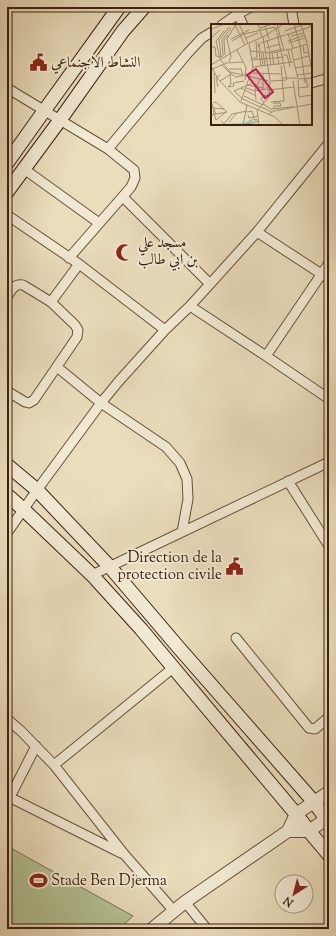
<svg xmlns="http://www.w3.org/2000/svg" width="336" height="936" font-family="'Sorts Mill Goudy',Amiri,serif">
	<style>
		.green { fill: #b3c294; stroke: #787152 }
		.lines { fill: none; stroke-linecap: round; stroke-linejoin: round }
		.minor-casing { stroke: #684f3a; stroke-width: 11 }
		.tertiary-casing { stroke: #684f3a; stroke-width: 14 }
		.secondary-casing { stroke: #3d200f; stroke-width: 15 }
		.minor { stroke: #f1e9d3; stroke-width: 9 }
		.tertiary { stroke: #f1e9d3; stroke-width: 12 }
		.secondary { stroke: #f1e9d3; stroke-width: 13 }
		.labels { text-anchor: middle; dominant-baseline: central; stroke-width: 4; stroke-linejoin: round; paint-order: stroke }
		.poi-label { font-size: 15px; fill: #3d200f; stroke: #f1e9d3; text-anchor: start }
		.inset-river { fill: none; stroke: #99bdab; stroke-width: 2 }
		.inset-road { fill: none; stroke: #a59177; stroke-width: 1 }
		.view { fill: #c2185b; fill-opacity: 0.15; stroke: #c2185b; stroke-width: 2 }
		.inset-edge { fill: none; stroke: #3d200f; stroke-width: 2 }
	</style>
	<rect width="100%" height="100%" fill="#eaddbc"/>
	<filter id="stains"><feTurbulence type="fractalNoise" baseFrequency=".005" numOctaves="4"/><feColorMatrix values="0 0 0 0 .2 0 0 0 0 .09 0 0 0 0 .02 0 0 0 .5 -.17"/></filter>
	<radialGradient id="worn" r=".72"><stop offset=".6" stop-color="#630" stop-opacity="0"/><stop offset="1" stop-color="#630" stop-opacity=".3"/></radialGradient>
	<path class="green" d="M7 846 133 916 119 929H7Z"/>
	<g class="lines">
		<defs>
			<path id="minor" d="M291 7 294 25
				M238 14 243 25
				M222 25 238 14 251 7
				M311 83 329 78
				M7 88 108 149 134 170 135 178 131 187 69 258
				M108 149 187 54 202 38 212 32
				M24 169 99 223
				M123 197 210 284 257 232 329 143
				M7 215 79 264 165 330
				M257 232 329 279
				M7 297C11 291 14 283 23 285L51 302 75 325 78 330 77 337 34 400 29 403 25 402 7 391
				M51 302 79 264
				M190 306 266 356 329 399
				M266 356 329 263
				M57 367 101 403 166 447 180 463 187 479 188 499 182 532
				M288 481 329 546
				M7 533 37 490 101 403 119 381 165 330 190 306 210 284
				M92 575 329 462
				M236 638 309 728 315 729 329 717
				M7 719 21 731 54 765 124 854 174 911
				M54 765 173 668
				M7 796 121 853
				M10 797 36 746
				M185 902 207 929"/>
			<path id="tertiary" d="M288 831H309L329 817
				M152 929 185 902 288 831 296 814 329 792"/>
			<path id="secondary" d="M7 163 44 111 119 7
				M7 192 60 120 123 31 144 7
				M7 465 37 490 110 567 179 648 314 802 329 823
				M7 495 23 509 92 575 141 629 296 814 309 831 329 855"/>
		</defs>
		<use href="#minor" class="minor-casing"/>
		<use href="#tertiary" class="tertiary-casing"/>
		<use href="#secondary" class="secondary-casing"/>
		<use href="#minor" class="minor"/>
		<use href="#tertiary" class="tertiary"/>
		<use href="#secondary" class="secondary"/>
	</g>
	<defs>
		<symbol id="civic-bare" viewBox="-9 -9 18 18"><path d="M-.6-6.5H3V-4.5H.6V-3L4-1V1h2V6H-6V1h2V-1L-.6-3ZM-1.2 2.5V6h2.4V2.5Z" fill="#8f2418" stroke="#f1e9d3" stroke-width="2.5" paint-order="stroke"/></symbol>
		<symbol id="mosque-bare" viewBox="-9 -9 18 18"><path d="M3.5-4.9A6 6 0 1 0 3.5 4.9A5 5 0 1 1 3.5-4.9Z" fill="#8f2418" stroke="#f1e9d3" stroke-width="2.5" paint-order="stroke"/></symbol>
		<symbol id="stadium-bare" viewBox="-9 -9 18 18"><path d="M0-5a6.5 5 0 1 0 0 10a6.5 5 0 1 0 0-10ZM-3.5-1.8h7v3.6h-7Z" fill="#8f2418" stroke="#f1e9d3" stroke-width="2.5" paint-order="stroke"/></symbol>
	</defs>
	<g fill-rule="evenodd">
		<use href="#civic-bare" x="26" y="50" width="25" height="25"/>
		<use href="#mosque-bare" x="112" y="240" width="25" height="25"/>
		<use href="#civic-bare" x="222" y="554" width="25" height="25"/>
		<use href="#stadium-bare" x="26" y="868" width="25" height="25"/>
	</g>
	<g class="labels">
		<g class="poi-label">
			<text x="51" y="63">النشاط الاجنماعي</text>
			<text x="138" y="243">مسجد علي<tspan x="138" dy="17">بن ابي طالب</tspan></text>
			<text x="222" y="558" text-anchor="end">Direction de la<tspan x="222" dy="17">protection civile</tspan></text>
			<text x="51" y="881">Stade Ben Djerma</text>
		</g>
	</g>
	<g transform="translate(211 24)">
		<rect width="101" height="101" fill="#eaddbc"/>
		<path class="inset-river" d="M14 101 34 100 43 95 46 96"/>
		<path class="inset-road" d="M28 0 37 19M47 0 51 13M66 0 69 12M83 0 89 21 94 59M90 0 96 19M24 1 34 21M54 2 58 15M49 4 61 0M1 5 13 0M74 7 94 0M66 9 76 56M33 10 64 3 66 8M77 10 82 24M75 11 99 3 100 0M69 12 73 26M80 12 93 9M52 13 59 56M52 13 71 1M0 14 9 6M35 14 47 9M8 15 10 33M9 15 18 3M20 15 38 6M11 16 12 32M11 16 20 4M56 16 59 28M21 17 33 10M77 17 94 11M38 19 51 13M50 19 74 11M78 19 94 14M96 20 101 48M92 21 93 29 98 28M0 23H4L5 32 12 33M47 23 48 19 49 28M55 24 69 20M80 25 96 20M80 25 87 55M26 26 35 43 34 56M77 26 80 39M40 27 61 29 79 25M48 28 50 42M52 28 54 41M59 28 71 25M66 28 68 41M50 29 52 41M58 29 60 41M61 29 63 41M14 31 13 16 17 11M72 31H76L79 43M41 34H46L45 17M9 35 5 17 13 7M9 35 19 48 58 57M41 36 73 33M83 36 98 32M18 38 20 33 16 15 25 0M0 41 37 19M11 41 20 50M0 42 7 55 29 78 64 93 72 101M42 43 82 38M84 44 101 41M2 45 15 39 32 38M18 45H30L32 51M3 49 4 69M42 49 70 50M20 50 25 53 32 52M86 51 101 49M71 54H86M87 55 101 54M87 56 88 73 100 71M9 57 20 50M59 57 75 56M82 57 89 101M36 61 52 64M7 63 5 54 9 51M17 63 23 62 22 59 33 57M17 63 20 60 19 50M56 63 57 66 83 63M30 64 45 72M35 64 44 67 55 65M87 64 97 63 95 55M52 65V50M23 67 32 75 49 83M23 67 42 59M33 72 52 81M45 76 44 65 49 55M30 77 42 43 38 19M0 78 5 90M60 78 73 77 70 41M53 79 50 75 53 71 56 72M62 79H69L70 82H63V85M52 80 60 85 81 83V81M50 83 61 88M0 84 13 85M2 86 5 96 15 88M46 86 48 101M47 86 58 73 59 57M36 88 41 87 43 94M58 90 63 87 101 80M0 91 16 88 5 78 2 79M37 91 38 94 47 92M10 97 13 100 21 90 36 87M18 98 26 89M32 101 36 81M33 101 48 97"/>
		<path class="view" d="M45 45 62 68 54 74 36 51Z"/>
		<rect width="101" height="101" class="inset-edge"/>
	</g>
	<rect width="336" height="936" fill="none" stroke="#eaddbc" stroke-width="24"/>
	<rect x="8" y="8" width="320" height="920" fill="none" stroke="#3d200f" stroke-width="2"/>
	<rect x="12" y="12" width="312" height="912" fill="none" stroke="#3d200f"/>
	<g transform="translate(294 894) rotate(216)"><circle r="19" fill="#f1e9d3" stroke="#a99985"/>
	<path d="M0-3L7 15L0 10L-7 15Z" fill="#8f2418"/>
	<text y="-6" font-size="11" font-weight="bold" text-anchor="middle" fill="#3d200f">N</text>
	</g>
	<rect width="100%" height="100%" filter="url(#stains)"/>
	<rect width="100%" height="100%" fill="url(#worn)"/>
</svg>
